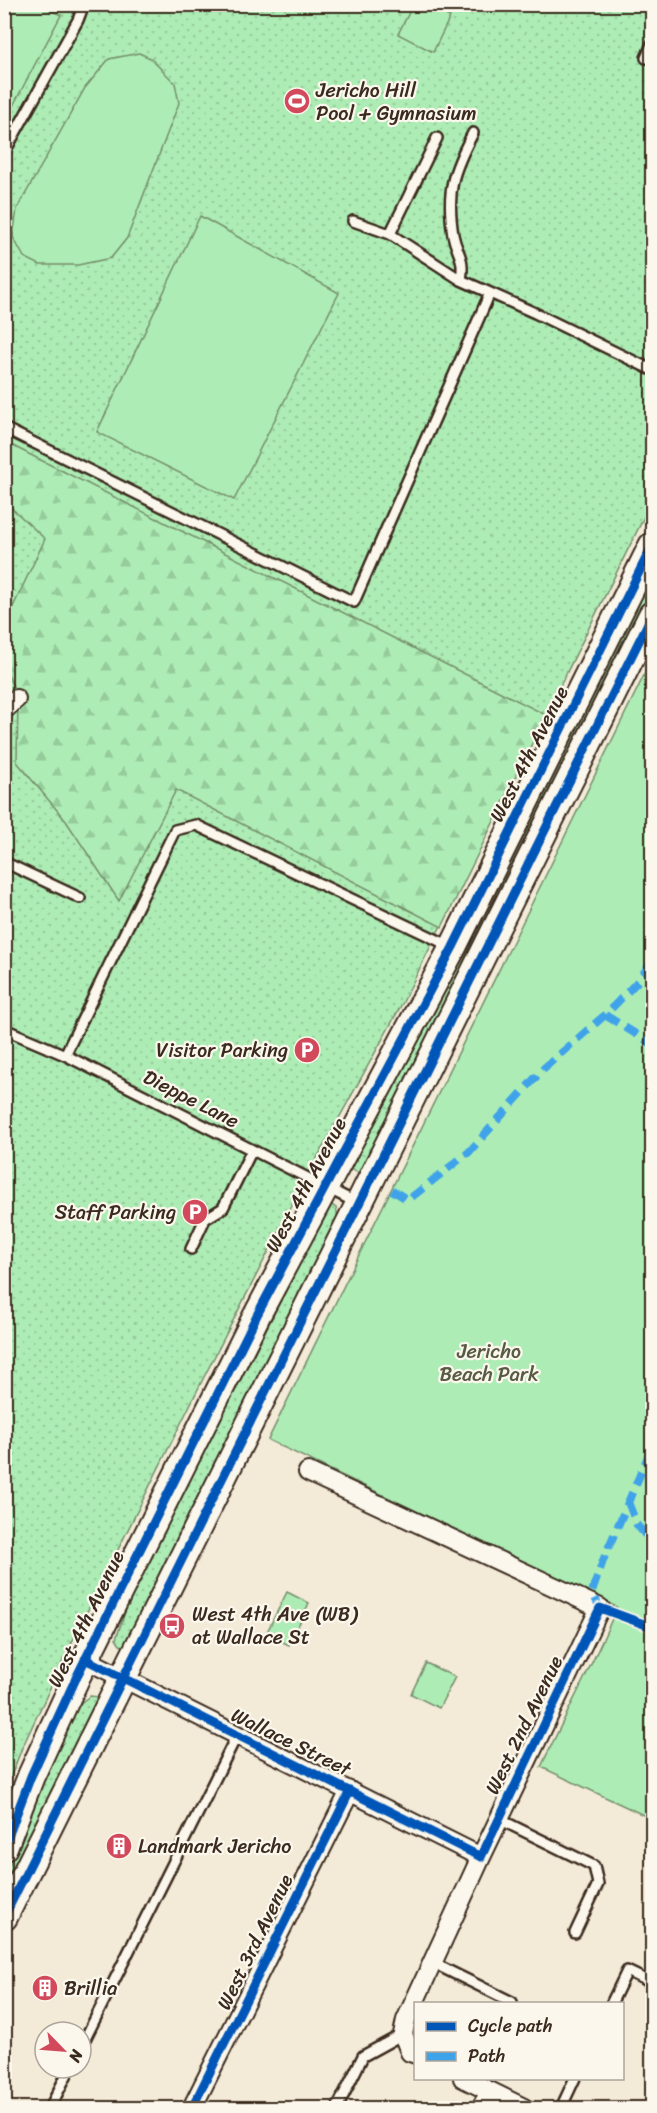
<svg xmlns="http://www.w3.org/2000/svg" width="657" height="2113" font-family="Sriracha,sans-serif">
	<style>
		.grass { fill: url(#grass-dots); stroke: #748c6a; stroke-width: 1.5 }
		.forest { fill: url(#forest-firs); stroke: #748c6a; stroke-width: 1.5 }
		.green { fill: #adedb5; stroke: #748c6a; stroke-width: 1.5 }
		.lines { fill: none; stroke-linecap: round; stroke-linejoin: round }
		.lane-casing { stroke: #3b2a1e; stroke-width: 14 }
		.street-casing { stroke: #3b2a1e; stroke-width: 22 }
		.secondary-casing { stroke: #3b2a1e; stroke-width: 30 }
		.lane { stroke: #fbf7ec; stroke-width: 9 }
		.street { stroke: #fbf7ec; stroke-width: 18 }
		.secondary { stroke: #fbf7ec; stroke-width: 26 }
		.quiet { stroke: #3fa3ea; stroke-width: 8; stroke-dasharray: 15 8; stroke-linecap: butt }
		.cycleway-casing { stroke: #fbf7ec; stroke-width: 13 }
		.cycleway { stroke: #0057b8; stroke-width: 9 }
		.labels { text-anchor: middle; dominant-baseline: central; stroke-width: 4.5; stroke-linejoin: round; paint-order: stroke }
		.poi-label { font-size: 20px; fill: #3b2a1e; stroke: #fbf7ec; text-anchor: start }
		.street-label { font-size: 20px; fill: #3b2a1e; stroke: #fbf7ec }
		.park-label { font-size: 20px; fill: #585b44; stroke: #fbf7ec }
	</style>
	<defs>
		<pattern id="grass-dots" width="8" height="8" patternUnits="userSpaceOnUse" patternTransform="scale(1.5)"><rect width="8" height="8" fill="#adedb5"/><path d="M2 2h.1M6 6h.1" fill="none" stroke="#96cb9b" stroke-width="1.8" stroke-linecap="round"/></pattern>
		<pattern id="forest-firs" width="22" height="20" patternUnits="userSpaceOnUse" patternTransform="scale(1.5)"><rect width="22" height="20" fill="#adedb5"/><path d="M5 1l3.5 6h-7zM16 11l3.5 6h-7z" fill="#96cb9b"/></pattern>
	</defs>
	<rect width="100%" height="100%" fill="#f3ead8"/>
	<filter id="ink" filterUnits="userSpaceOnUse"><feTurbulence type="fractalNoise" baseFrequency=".0167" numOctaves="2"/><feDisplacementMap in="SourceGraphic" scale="12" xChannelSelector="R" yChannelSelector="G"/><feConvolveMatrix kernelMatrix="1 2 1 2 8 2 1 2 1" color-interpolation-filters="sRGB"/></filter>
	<g filter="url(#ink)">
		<path class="grass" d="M5 5H652V501L403 1002 311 1169 204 1377 67 1652 22 1748 5 1791Z
			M652 572V600L428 1050 363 1175 350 1169Z
			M332 1205 336 1208 338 1218 126 1647 120 1645 116 1639 128 1603 328 1207Z
			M90 1696 98 1697 101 1701 5 1899 4 1879 36 1797 76 1708 83 1701Z"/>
		<path class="forest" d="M5 442 546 715 442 927 176 790 119 901 66 821 17 762 18 699 5 667 4 626 45 539 5 502Z"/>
		<path class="green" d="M5 4 40 5 61 15 5 121Z
			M412 7 433 9 450 17 433 52 398 34Z
			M139 53 150 58 175 83 179 103 127 238 111 258 78 265H40L24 257 13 237 17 209 85 88 109 59Z
			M200 216 339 293 234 500 97 432Z
			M652 659V1819L541 1767C566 1713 595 1661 617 1607L268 1440Z
			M287 1592 309 1603 289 1645 266 1634Z
			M426 1663 455 1677 439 1708 411 1694Z"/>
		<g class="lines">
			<defs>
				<path id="lane" d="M646 58 652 44
					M4 153 78 20 84 4
					M353 221 390 234 461 280 535 313 652 370
					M390 234 437 138
					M461 280C465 256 457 255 453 235 446 190 453 171 473 133
					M4 428 354 602 490 293
					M4 862 80 898
					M4 1029 65 1055 357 1203
					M65 1055 175 830 196 825 450 946
					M191 1249 205 1219 223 1208 252 1150
					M499 1819 594 1866 598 1884 575 1933
					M433 1963 512 2002
					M611 2004 627 1971 652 1983
					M81 2047 237 1735
					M50 2108 70 2068
					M337 2108 363 2056 403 2034
					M561 2108 575 2078"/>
				<path id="street" d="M4 710 16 699
					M308 1472 600 1608 481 1857 406 2020 403 2034 410 2052 416 2054
					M85 1659 481 1857
					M463 2078 524 2108
					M192 2108 350 1791
					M481 2108 490 2092"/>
				<path id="secondary" d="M4 1847 31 1776 77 1676 257 1315 453 947 652 546
					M4 1917 652 615"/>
			</defs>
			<use href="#lane" class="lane-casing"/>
			<use href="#street" class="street-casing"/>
			<use href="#secondary" class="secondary-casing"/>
			<use href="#lane" class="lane"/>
			<use href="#street" class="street"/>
			<use href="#secondary" class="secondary"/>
			<path class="quiet" d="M605 1015 652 1044
				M392 1190 408 1200 469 1152 544 1068 605 1015 636 983 652 962
				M628 1502 637 1525 652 1543
				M604 1610 600 1608 592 1592 604 1558 652 1447"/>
			<defs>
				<path id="cycleway" d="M85 1659 481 1857 600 1608 652 1627
					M4 1847 31 1776 77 1676 257 1315 453 947 652 546
					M4 1917 652 615
					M192 2108 350 1791"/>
			</defs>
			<use href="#cycleway" class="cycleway-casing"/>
			<use href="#cycleway" class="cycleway"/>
		</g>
	</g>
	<defs>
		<symbol id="stadium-disc" viewBox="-11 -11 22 22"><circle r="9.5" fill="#d1495b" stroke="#fbf7ec"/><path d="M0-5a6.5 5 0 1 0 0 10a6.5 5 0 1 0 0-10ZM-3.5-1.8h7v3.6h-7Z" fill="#fff"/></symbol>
		<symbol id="parking-disc" viewBox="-11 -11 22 22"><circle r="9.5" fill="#d1495b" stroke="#fbf7ec"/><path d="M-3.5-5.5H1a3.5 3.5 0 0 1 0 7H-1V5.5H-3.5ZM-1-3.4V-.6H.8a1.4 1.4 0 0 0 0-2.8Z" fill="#fff"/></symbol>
		<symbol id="bus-disc" viewBox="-11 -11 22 22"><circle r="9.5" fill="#d1495b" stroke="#fbf7ec"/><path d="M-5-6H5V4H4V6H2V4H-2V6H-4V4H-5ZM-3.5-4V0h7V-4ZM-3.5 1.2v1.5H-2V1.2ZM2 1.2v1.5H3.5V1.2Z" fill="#fff"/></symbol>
		<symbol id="building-disc" viewBox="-11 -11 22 22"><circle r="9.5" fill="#d1495b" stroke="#fbf7ec"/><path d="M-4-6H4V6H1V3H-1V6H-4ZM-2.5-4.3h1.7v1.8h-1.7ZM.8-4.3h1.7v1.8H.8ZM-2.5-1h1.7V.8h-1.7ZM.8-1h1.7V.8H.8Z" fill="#fff"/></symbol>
	</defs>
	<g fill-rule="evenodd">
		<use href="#stadium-disc" x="282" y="86" width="30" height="30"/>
		<use href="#parking-disc" x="292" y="1035" width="30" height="30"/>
		<use href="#parking-disc" x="180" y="1197" width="30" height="30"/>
		<use href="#bus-disc" x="157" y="1611" width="30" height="30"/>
		<use href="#building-disc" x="104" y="1831" width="30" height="30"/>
		<use href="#building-disc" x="30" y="1973" width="30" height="30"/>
	</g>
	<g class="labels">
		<g class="poi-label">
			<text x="316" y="90">Jericho Hill<tspan x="316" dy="23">Pool + Gymnasium</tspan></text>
			<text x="288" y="1050" text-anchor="end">Visitor Parking</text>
			<text x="176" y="1212" text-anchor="end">Staff Parking</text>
			<text x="192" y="1614">West 4th Ave (WB)<tspan x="192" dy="23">at Wallace St</tspan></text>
			<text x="138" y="1846">Landmark Jericho</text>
			<text x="64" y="1988">Brillia</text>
		</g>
		<g class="street-label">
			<text transform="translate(529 754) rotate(-63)">West 4th Avenue</text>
			<text transform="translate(191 1099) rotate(27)">Dieppe Lane</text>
			<text transform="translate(306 1185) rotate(-62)">West 4th Avenue</text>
			<text transform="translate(86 1619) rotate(-64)">West 4th Avenue</text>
			<text transform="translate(524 1725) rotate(-64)">West 2nd Avenue</text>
			<text transform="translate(291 1742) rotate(26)">Wallace Street</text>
			<text transform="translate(255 1942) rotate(-64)">West 3rd Avenue</text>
		</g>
		<g class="park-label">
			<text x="489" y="1351">Jericho<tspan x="489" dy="23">Beach Park</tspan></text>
		</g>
	</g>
	<rect width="657" height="2113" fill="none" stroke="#fbf7ec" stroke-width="24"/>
	<rect x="12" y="12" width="633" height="2089" fill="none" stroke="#3b2a1e" stroke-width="2" filter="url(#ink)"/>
	<rect x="414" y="2002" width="210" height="78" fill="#fbf7ec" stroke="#aea59a" stroke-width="1.5"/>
	<rect x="426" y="2022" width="30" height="9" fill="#0057b8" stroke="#aea59a" stroke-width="1.5"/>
	<text x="468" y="2032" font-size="18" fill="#3b2a1e">Cycle path</text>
	<rect x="426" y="2052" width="30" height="9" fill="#3fa3ea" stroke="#aea59a" stroke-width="1.5"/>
	<text x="468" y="2062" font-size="18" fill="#3b2a1e">Path</text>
	<g transform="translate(63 2050) rotate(115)"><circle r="28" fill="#fbf7ec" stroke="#aea59a" stroke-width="1.5"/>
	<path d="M0-4.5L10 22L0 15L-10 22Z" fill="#d1495b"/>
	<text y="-9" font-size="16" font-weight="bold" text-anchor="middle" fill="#3b2a1e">N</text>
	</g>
</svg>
